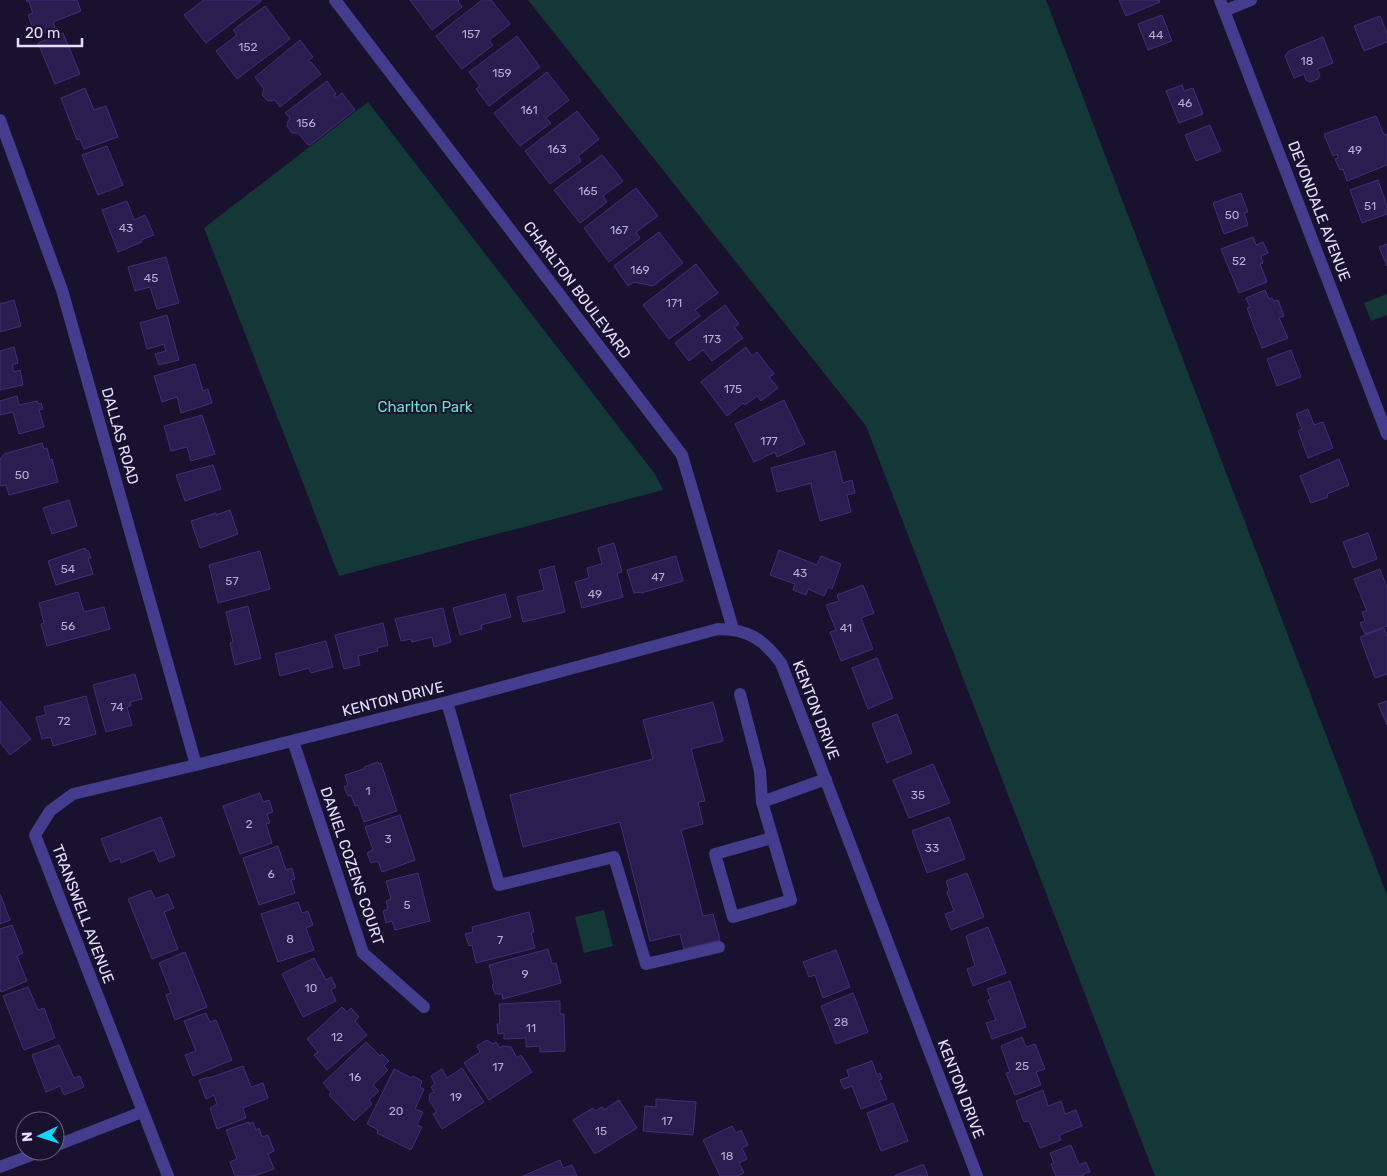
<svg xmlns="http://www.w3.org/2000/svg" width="1387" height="1176" font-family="Rubik,sans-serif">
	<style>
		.green { fill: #143738 }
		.building { fill: #2a1d4f; stroke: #432f7b }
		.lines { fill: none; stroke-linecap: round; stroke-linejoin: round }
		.minor { stroke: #443c8d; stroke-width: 12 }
		.labels { text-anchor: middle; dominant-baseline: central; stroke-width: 4; stroke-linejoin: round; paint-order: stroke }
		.number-label { font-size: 12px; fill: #b6aed3 }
		.street-label { font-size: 15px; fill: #e4deff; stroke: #18122e }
		.park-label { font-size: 15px; fill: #66e3cb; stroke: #18122e }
	</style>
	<rect width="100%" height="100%" fill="#18122e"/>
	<path class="green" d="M528 0H1046L1387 895V1176H1155L866 426Z
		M368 102 655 474 663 490 339 576 204 228Z
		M1387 294V315L1371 321 1364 303Z
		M604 910 613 946 584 953 575 917Z"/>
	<path class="building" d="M26 0H77L81 11 53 22 55 28 41 34 39 27 33 29 28 15 33 13 29 2H27Z
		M204 0H261V1L206 43 184 15Z
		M410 0H459L458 1 462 7 432 30Z
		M482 0H491L510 24 489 40 493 45 462 69 436 36Z
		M1119 0H1159L1160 2 1126 16Z
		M265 6 290 39 237 79 216 51 237 35 233 30Z
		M1162 15 1172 41 1148 50 1138 24Z
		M1380 16 1387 33V42L1364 51 1354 26Z
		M63 33 80 74 55 84 38 43Z
		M517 36 540 67 489 106 476 89 480 86 469 72Z
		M1323 37 1333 63 1317 69 1320 75 1318 79 1310 82 1306 80 1304 74 1294 78 1285 56 1289 51Z
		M300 40 313 57 308 61 310 63 311 62 321 74 280 107 275 100 268 101 262 95 264 89 255 77Z
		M547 72 569 100 546 118 551 123 520 146 494 113Z
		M327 81 336 94 334 95 336 98 342 93 355 110 310 145H308L298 133H292L287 126 288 121 290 118 285 113Z
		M1182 85 1184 91 1193 88 1203 114 1179 123 1166 91Z
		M85 88 94 110 106 106 118 137 84 149 80 139 77 140 61 98Z
		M577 111 599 139 578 156 581 161 550 184 525 151Z
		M1376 116 1384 135 1387 134V165L1347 181 1343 169 1340 170 1335 159 1338 158 1337 154 1333 156 1324 134Z
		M1210 125 1221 151 1196 161 1185 135Z
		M107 146 123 185 98 195 82 155Z
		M602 155 623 181 603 196 607 202 580 223 554 190Z
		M1378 180 1387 206V214L1362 223 1350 190Z
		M636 188 658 216 636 232 640 238 609 262 584 228Z
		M1241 193 1248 212 1244 213 1248 225 1224 234 1213 203Z
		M127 201 134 220 145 215 154 235 141 240 142 242 118 252 102 210Z
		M659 232 683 263 653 286 634 282 628 286 614 266Z
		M1253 237 1256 245 1263 242 1268 253 1261 256 1263 263 1260 264 1267 282 1239 293 1221 249Z
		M1387 244V266L1379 247Z
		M166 257 179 303 157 309 150 287 135 291 128 267Z
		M696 264 718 293 695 310 700 316 669 339 643 305Z
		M1265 290 1269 299 1272 298 1274 301 1278 300 1284 316 1279 318 1288 338 1262 348 1247 308 1250 307 1246 298Z
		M14 300 21 326 0 332V304Z
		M725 305 739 324 734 327 743 338 712 361 703 350 689 361 675 343Z
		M167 315 179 360 159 365 155 354 166 351 164 344 147 349 140 323Z
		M14 347 18 363 12 365 14 372 20 370 23 385 0 390V351Z
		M746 347 752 356 757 352 774 374 769 377 778 388 761 401 757 396 745 405 743 403 727 416 701 382Z
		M1291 350 1301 377 1277 386 1267 359Z
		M195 364 203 391 208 389 212 403 181 413 177 397 162 402 154 376Z
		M17 396 19 405 37 401 38 404 41 403 43 409 39 410 44 427 19 434 13 412 0 415V401Z
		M784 400 805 444 777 457 775 452 754 462 735 424Z
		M1308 409 1314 425 1323 422 1333 448 1308 458 1298 431 1302 429 1296 414Z
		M202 415 215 454 191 461 187 447 171 451 164 426Z
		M42 443 44 449 47 448 50 460 52 459 58 482 9 495 6 485 0 486V459L4 454Z
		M835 451 843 483 852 480 855 493 847 495 851 512 820 521 811 485 812 483 777 492 771 468Z
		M1339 459 1349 485 1327 494 1328 497 1311 503 1300 476Z
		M213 465 221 489 185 501 176 475Z
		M69 500 77 526 52 534 43 508Z
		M230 510 238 534 200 548 191 521 216 513V515Z
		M1368 533 1377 559 1353 568 1343 542Z
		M614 543 622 572 617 573 623 597 582 608 575 582 589 578 587 568 602 564 598 548Z
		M85 548 86 551 88 550 91 558H88L93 574 56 585 48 561Z
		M779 550 817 565 821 556 841 564 832 589 828 587 824 596 808 589 806 595 793 590 795 584 770 575Z
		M260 551 270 589 218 603 209 565Z
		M676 556 683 581 641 593V592L634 593 627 570Z
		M554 566 565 612 523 622 517 597 544 590 539 570Z
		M1380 569 1387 588V626L1365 634 1360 623 1365 621 1362 612 1367 611 1354 579Z
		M863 585 874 613 861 618 873 649 841 661 830 632 836 630 826 605 839 601 837 595Z
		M78 592 84 612 104 607 110 629 47 646 41 624 44 623 39 603Z
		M505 594 511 617 481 625 482 629 460 635 453 608Z
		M248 606 261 658 235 665 230 643 233 642 226 612Z
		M443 608 451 642 434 647 432 637 412 642 411 639 401 641 395 619Z
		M383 623 388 645 377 648 378 651 358 656 360 665 344 669 335 635Z
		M1384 628 1387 637V674L1375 678 1360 637Z
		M326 641 333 667 311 673 309 668 280 676 275 654Z
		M877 658 893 698 868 709 852 668Z
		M135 674 142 699 130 702 131 706 127 707 132 725 106 732 93 685Z
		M86 696 96 734 53 746 51 737 42 739 36 717 46 715 44 707Z
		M0 701 31 739 10 755 0 742Z
		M1387 701V725L1378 704Z
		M713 702 723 741 691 749 705 801 698 802 703 824 681 830 703 916 713 914 720 940 684 949 680 934 650 941 620 822 523 847 510 795 653 759 643 720Z
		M897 714 912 753 887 763 872 724Z
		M378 762 379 764 381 763 397 811 364 822 358 805 355 806 351 795 348 796 344 787 348 785 345 775 364 769V767Z
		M933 764 950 803 909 818 893 780Z
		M260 793 263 802 269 800 273 812 267 814 270 823 266 824 272 843 240 854 223 806Z
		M400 815 415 860 382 872 378 861 371 863 367 853 373 850 365 827Z
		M161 817 175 856 159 862 154 850 121 863 120 858 110 862 101 839Z
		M949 817 965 859 927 873 912 831Z
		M278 846 286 870 292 868 295 879 291 880 295 893 259 905 243 858Z
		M418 873 430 921 395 930 392 921 386 923 383 911 388 909 386 901 391 899 386 881Z
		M967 873 984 917 951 930 945 914 954 911 947 892 949 890 946 881Z
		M151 890 155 899 168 894 174 908 164 912 178 949 152 959 128 899Z
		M0 894 10 920 0 924Z
		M298 902 302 913 308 911 313 925 306 928 314 950 278 962 261 914Z
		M529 912 534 932 531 933 535 948 476 963 472 945 469 946 465 934 473 932 472 927Z
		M12 925 23 953 17 956 27 981 1 992 0 989V929Z
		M988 927 1006 973 973 986 967 969 975 966 966 936Z
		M548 949 552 964 556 963 561 983 503 999 502 994H495L492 985 494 984 489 965Z
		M836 950 850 987 823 998 815 975 809 977 803 962Z
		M185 952 207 1007 175 1020 166 995 171 993 159 963Z
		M314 958 326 980 331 977 336 987 331 990 336 1001 303 1017 282 974Z
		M1010 981 1026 1027 992 1039 986 1023 996 1020 988 1000 991 999 987 989Z
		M28 987 38 1010 44 1008 55 1038 24 1050 3 996Z
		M853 993 868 1032 836 1044 821 1006Z
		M560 1001V1014H564L565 1051 540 1052V1046L526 1047V1038L504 1039V1033L498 1034 497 1024H500L499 1004Z
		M342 1007 347 1012 351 1008 359 1017 355 1021 367 1035 327 1070 314 1055 318 1052 307 1039Z
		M206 1013 210 1022 216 1020 232 1060 193 1076 185 1055 196 1051 184 1021Z
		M1022 1037 1026 1047 1035 1044 1045 1069 1036 1072 1041 1085 1015 1095 1006 1073 1010 1072 1001 1046Z
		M487 1040 493 1044 496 1042 500 1048 503 1046 511 1047 517 1058 521 1055 532 1072 489 1100 464 1063 480 1052 477 1046Z
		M366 1042 380 1056 382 1054 389 1061 384 1066 388 1070 373 1085 379 1091 369 1100 372 1104 354 1121 329 1095 331 1092 323 1083Z
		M59 1045 74 1078 80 1076 84 1087 64 1095 60 1086 46 1092 32 1055Z
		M872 1061 877 1075 880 1073 882 1079 879 1080 887 1099 861 1109 852 1086 844 1089 840 1080 849 1077 847 1070Z
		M243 1066 251 1087 263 1083 268 1098 243 1108 246 1118 217 1129 210 1108 217 1104 214 1095 206 1099 199 1080 208 1077 209 1078Z
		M462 1068 484 1102 442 1129 433 1114 437 1112 429 1100 430 1094 434 1092 431 1087 435 1084 431 1076 442 1069 447 1078Z
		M394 1069 412 1078 413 1076 422 1081 420 1087 424 1089 415 1109 423 1112 417 1125 422 1127 411 1150 377 1133 378 1130 367 1124Z
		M1043 1090 1048 1106 1061 1101 1065 1114 1076 1110 1082 1126 1059 1135 1061 1140 1040 1148 1029 1121 1024 1122 1016 1101Z
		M656 1099 696 1102 693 1135 643 1131 645 1106 656 1107Z
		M619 1100 637 1128 595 1154 573 1120 593 1108 595 1111 602 1107 604 1110Z
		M893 1103 908 1141 881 1151 867 1113Z
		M249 1122V1124L253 1122 256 1130 259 1128 262 1137 268 1135 274 1151 268 1154 274 1169 254 1176H235L230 1162 237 1159 226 1130Z
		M732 1126 736 1133 741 1130 748 1145 742 1148 747 1159 739 1163 744 1173 737 1176H720L703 1140Z
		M1071 1145 1079 1165 1086 1162 1090 1172 1083 1174 1084 1176H1056L1051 1164 1054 1163 1050 1153Z
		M560 1160 563 1168 572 1165 577 1176H523Z
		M921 1165H924L928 1176H894Z"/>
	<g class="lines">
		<path class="minor" d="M335 0 682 455 733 629
			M1220 0 1387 434
			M1224 11 1251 0
			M0 120 62 290 196 765
			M740 694 760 771 762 802
			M447 702 499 885 614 857 646 964 719 947
			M293 741 363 953 424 1007
			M772 838 715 854 733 917 791 900 762 802 826 779
			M55 1146 142 1112
			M0 1167 42 1151
			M168 1176 35 835 50 811 73 794 196 765 447 702 718 629C748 629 763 639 781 663L977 1176"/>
	</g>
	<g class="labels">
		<g class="number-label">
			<text x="471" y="34">157</text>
			<text x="1156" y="35">44</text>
			<text x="248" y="47">152</text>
			<text x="1307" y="61">18</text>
			<text x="502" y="73">159</text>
			<text x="1185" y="103">46</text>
			<text x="529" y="110">161</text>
			<text x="306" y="123">156</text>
			<text x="557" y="149">163</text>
			<text x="1355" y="150">49</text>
			<text x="588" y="191">165</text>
			<text x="1370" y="206">51</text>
			<text x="1232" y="215">50</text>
			<text x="126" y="228">43</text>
			<text x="619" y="230">167</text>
			<text x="1239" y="261">52</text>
			<text x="640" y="270">169</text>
			<text x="151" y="278">45</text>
			<text x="674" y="303">171</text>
			<text x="712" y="339">173</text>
			<text x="733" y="389">175</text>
			<text x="769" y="441">177</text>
			<text x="22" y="475">50</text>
			<text x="68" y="569">54</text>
			<text x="800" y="573">43</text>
			<text x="658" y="577">47</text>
			<text x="232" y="581">57</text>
			<text x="595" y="594">49</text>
			<text x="68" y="626">56</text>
			<text x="846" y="628">41</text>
			<text x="117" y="707">74</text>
			<text x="64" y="721">72</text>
			<text x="368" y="791">1</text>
			<text x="918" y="795">35</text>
			<text x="249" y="824">2</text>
			<text x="388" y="839">3</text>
			<text x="932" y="848">33</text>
			<text x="271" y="874">6</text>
			<text x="407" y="905">5</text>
			<text x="290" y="939">8</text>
			<text x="500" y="940">7</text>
			<text x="525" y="974">9</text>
			<text x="311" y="988">10</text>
			<text x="841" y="1022">28</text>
			<text x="531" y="1028">11</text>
			<text x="337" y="1037">12</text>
			<text x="1022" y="1066">25</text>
			<text x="498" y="1067">17</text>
			<text x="355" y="1077">16</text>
			<text x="456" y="1097">19</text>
			<text x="396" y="1111">20</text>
			<text x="667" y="1121">17</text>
			<text x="601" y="1131">15</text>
			<text x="727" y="1156">18</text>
		</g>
		<g class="street-label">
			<text transform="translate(1319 211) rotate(69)">DEVONDALE AVENUE</text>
			<text transform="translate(577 290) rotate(53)">CHARLTON BOULEVARD</text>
			<text transform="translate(120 436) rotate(74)">DALLAS ROAD</text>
			<text transform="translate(393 699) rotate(-14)">KENTON DRIVE</text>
			<text transform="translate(816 710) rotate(69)">KENTON DRIVE</text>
			<text transform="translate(352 866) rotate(71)">DANIEL COZENS COURT</text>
			<text transform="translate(83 914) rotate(69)">TRANSWELL AVENUE</text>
			<text transform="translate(961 1089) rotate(69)">KENTON DRIVE</text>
		</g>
		<g class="park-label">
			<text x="425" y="407">Charlton Park</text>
		</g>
	</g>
	<g transform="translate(40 1136) rotate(266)"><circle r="24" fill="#18122e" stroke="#6a6482"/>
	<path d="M0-4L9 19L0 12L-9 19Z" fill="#0ad8ff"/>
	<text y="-8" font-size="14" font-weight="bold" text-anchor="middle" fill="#e4deff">N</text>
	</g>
	<path d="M18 38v8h64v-8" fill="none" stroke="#e4deff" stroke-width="2.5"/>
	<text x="25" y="38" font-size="15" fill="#e4deff" stroke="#18122e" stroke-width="4" paint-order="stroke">20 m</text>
</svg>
